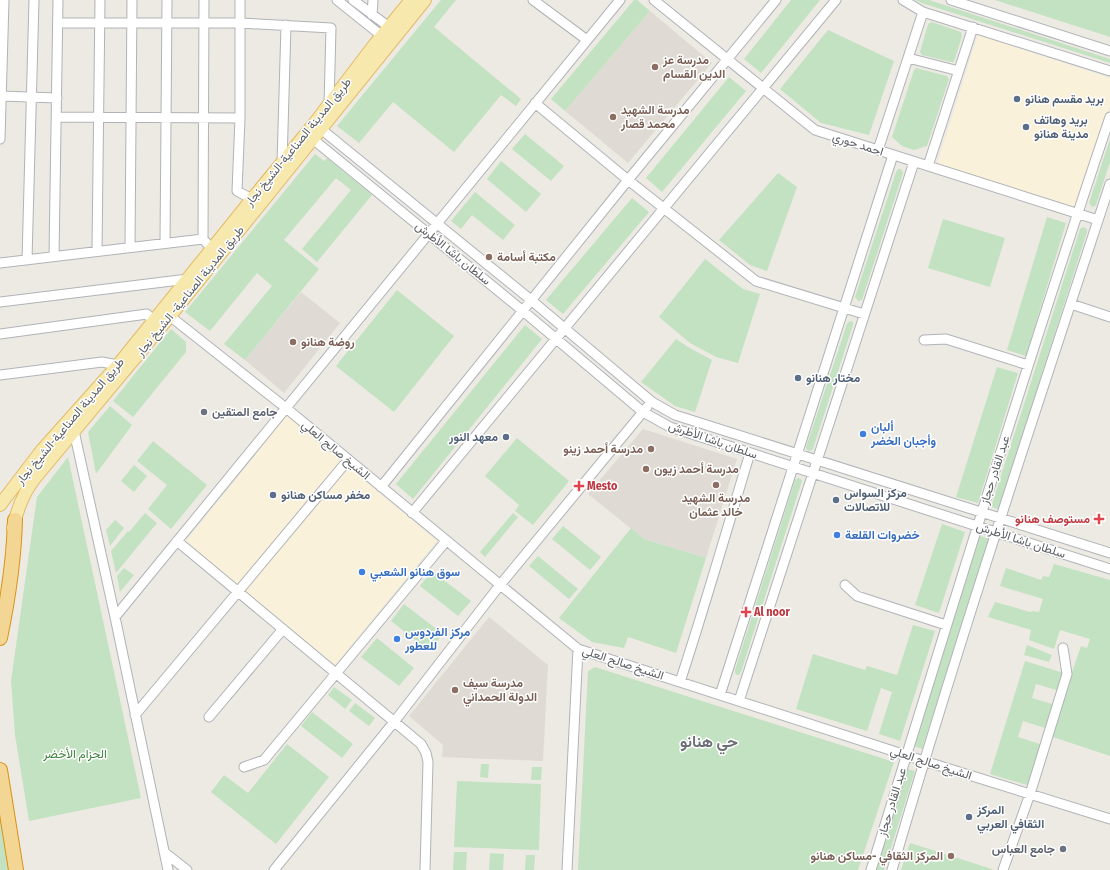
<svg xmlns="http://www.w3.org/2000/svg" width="1110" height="870" font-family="'Fira Sans Condensed',Vazirmatn,sans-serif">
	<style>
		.commercial { fill: #faf1da }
		.education { fill: #dfdbd4 }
		.green { fill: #c3e2c1 }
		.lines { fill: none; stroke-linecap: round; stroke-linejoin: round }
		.minor-casing { stroke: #b0b3b7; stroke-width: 11 }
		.major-casing { stroke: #e4ba64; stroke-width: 14 }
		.highway-casing { stroke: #da9315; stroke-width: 16 }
		.minor { stroke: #fff; stroke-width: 9 }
		.major { stroke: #f7e8ad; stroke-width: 12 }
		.highway { stroke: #f3d693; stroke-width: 14 }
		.education-dot { fill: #8d6e63; stroke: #fff; stroke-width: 1.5 }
		.service-dot { fill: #5c6f8a; stroke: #fff; stroke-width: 1.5 }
		.worship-dot { fill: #6b7280; stroke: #fff; stroke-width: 1.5 }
		.shop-dot { fill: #3f7fe0; stroke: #fff; stroke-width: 1.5 }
		.health-dot { fill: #e0444e; stroke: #fff; stroke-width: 1.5 }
		.labels { text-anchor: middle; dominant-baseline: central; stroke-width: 3; stroke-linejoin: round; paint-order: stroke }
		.education-label { font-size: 12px; font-weight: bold; fill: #785e54; stroke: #fff; text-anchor: start }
		.service-label { font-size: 12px; font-weight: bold; fill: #4e5e75; stroke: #fff; text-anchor: start }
		.street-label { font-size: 12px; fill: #5b5e62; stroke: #fff }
		.worship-label { font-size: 12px; font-weight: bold; fill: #5b616d; stroke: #fff; text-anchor: start }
		.shop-label { font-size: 12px; font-weight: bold; fill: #366cbe; stroke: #fff; text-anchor: start }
		.health-label { font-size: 12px; font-weight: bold; fill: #be3a42; stroke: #fff; text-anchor: start }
		.park-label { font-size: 12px; fill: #3c803c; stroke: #fff }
		.district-label { font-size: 16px; font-weight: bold; fill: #6c7074; stroke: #fff }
	</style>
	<rect width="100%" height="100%" fill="#eceae3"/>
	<path class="commercial" d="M978 35 1110 78V106L1075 208 937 164Z
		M287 416 437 541 335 665 186 541Z"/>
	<path class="education" d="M650 11 712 63 628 163 565 111Z
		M301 292 340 323 284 393 245 360Z
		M643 429 737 459 706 558 644 539 588 494Z
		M489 617 548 665 543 761 442 757 443 745 409 716Z"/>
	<path class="green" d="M441 0H456L434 27 521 99 516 106 501 95 454 152 393 102 359 143 337 126Z
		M634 0H637L650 11 565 111 551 99Z
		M791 0H820L761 73 744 59Z
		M915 0H929L1110 59V63L922 3Z
		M995 0H1110V37Z
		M932 22 961 32 962 36 954 62H951L922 55 920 52 928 24Z
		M828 30 894 61 869 135 821 123 780 89Z
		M916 68 947 76 949 79 927 146 914 150 902 146 892 137 914 70Z
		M729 77 746 91 662 192 646 178Z
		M525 134 564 166 551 181 512 149Z
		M1110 139V162L1096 205 1093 207 1091 206 1089 203Z
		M315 154 324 161 327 158 372 195 317 262 302 249 351 190 336 178 284 240 319 269 245 360 224 344 272 286 257 273 210 331 185 312Z
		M501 161 541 194 526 212 487 179Z
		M898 169H901L903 173 862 300 858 301 855 297 896 172Z
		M778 173 797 187 767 271 750 265 719 240Z
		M475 192 515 225 503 240 472 215 461 229 451 221Z
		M632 198 649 212 563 314 546 300Z
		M1047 217 1066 223 1026 356 1007 350Z
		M943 219 1005 238 990 287 928 268Z
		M1083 227 1087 229V232L999 509 991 507 1080 229Z
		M705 259 743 289 760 294 738 363 716 357 690 343 659 317Z
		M397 290 454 336 394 412 336 366Z
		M850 321 853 322V325L813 449 810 451 807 450 806 447 847 324Z
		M525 325 542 339 413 499 396 484Z
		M171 329 186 342V352L133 417 113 401Z
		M676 339 688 347 712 360 695 412 675 406 641 382Z
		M997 367 1018 373 978 503 956 497Z
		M110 406 132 425 96 474 88 432Z
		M517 438 569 481 533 525 515 511 519 505 485 476Z
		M153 441 207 485 171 529 148 509 167 485 137 461Z
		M68 457 141 798 29 821 15 735 11 681 37 497Z
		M134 465 147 476 134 492 121 481Z
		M798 478 801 479 802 481 741 672 739 675H737L735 673V670L795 480Z
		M145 513 157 523 116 573 111 551 128 531 129 532Z
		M513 513 518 517 485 557 480 552Z
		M115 520 124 528 110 546 106 530Z
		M942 524 965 532 939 613 915 605Z
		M563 526 601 557 590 570 552 539Z
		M631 528 644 539 706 558 676 653 628 637 624 648 592 642 559 618Z
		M980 536 989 539 922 749 914 746Z
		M538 556 578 589 569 599 529 566Z
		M1054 564 1110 580V756L1050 736 1081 646 1087 648 1090 639 1060 630 1054 649 1029 640 1031 630 988 617 995 602 1030 612 1033 611 1039 612 1043 599 1000 586 1006 568 1041 580 1043 576 1049 577Z
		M124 568 134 575 120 592 117 576Z
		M432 571 471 601 458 616 420 586Z
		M404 604 443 634 429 651 391 621Z
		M913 625 935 631 900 741 879 734 892 692 881 688 867 731 796 709 813 654 865 670 867 666 897 675Z
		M377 638 414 668 399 686 361 657Z
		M1027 645 1052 655 1049 662 1024 655Z
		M1025 661 1067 674 1060 691 1036 684 1032 698 1055 705 1048 729 1023 721 1018 737 1043 745 1030 786 990 774Z
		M595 667 894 762 858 870H578L588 671Z
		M334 687 352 700 345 709 328 695Z
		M355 703 375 718 369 726 349 711Z
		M312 712 353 744 342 758 301 726Z
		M287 744 329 777 276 844 211 792 224 775 248 793Z
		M481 764H489L488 778 480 777Z
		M532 767H542L541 780H531Z
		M906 769 915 771 884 870H874Z
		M457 781 541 784 539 850 454 847Z
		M0 815 9 870H0Z
		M910 843 992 869V870H901Z
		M454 852H467L466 870H453Z
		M490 853 504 854 503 870H489Z
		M526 855H535L534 870H525Z"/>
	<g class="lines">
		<defs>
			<path id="minor" d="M204 0 203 239 212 249
				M240 0V118L237 191 252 199
				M337 0 382 36
				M353 0 389 27
				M533 0 587 40
				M654 0 815 130 1098 220
				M903 0 923 12 1110 71
				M951 0 1110 51
				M372 15 373 0
				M58 23H240L331 28 329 105
				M908 58 959 71
				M0 96 57 98
				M535 103 628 180 756 281 864 314
				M57 117 240 118
				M316 125 321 129 531 300 652 402 675 415 1110 553
				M309 136 523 311 643 412 670 427 1110 569
				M0 139 4 0
				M878 150 923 12
				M282 163 286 25
				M928 166 973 27
				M165 243 167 0
				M130 247 132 0
				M97 251 100 0
				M54 256 58 0
				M27 260 34 0
				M0 263 203 239
				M0 302 188 279
				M1071 304 1110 317
				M166 313 286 408 578 649 924 761 1110 819
				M0 334 147 314 153 321
				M924 340 946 339 1028 365
				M0 375 102 362 118 365
				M74 431 115 617 168 870
				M381 487 628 180 776 0
				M412 513 836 0
				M177 541 421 744 426 753 428 762 425 870
				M845 585 857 596 946 625
				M115 617 620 0
				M680 682C705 606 727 529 750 453
				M720 695 893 155
				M739 701 914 162
				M135 715 348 460
				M209 717 283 629
				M244 767 264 760 446 541
				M164 852 187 870
				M274 870 394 722 500 585 647 407
				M567 870 578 649
				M871 870C949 619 1025 367 1110 117
				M892 870C959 640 1035 412 1110 184
				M1003 870 1030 794 1067 674 1063 648"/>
			<path id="major" d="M0 505 42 450 118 365 252 199 314 124 375 44 411 0
				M13 528C17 510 23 493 35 478L170 316 425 0"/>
			<path id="highway" d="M0 638C8 599 14 560 15 520
				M0 770 16 870"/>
		</defs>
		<use href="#minor" class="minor-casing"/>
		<use href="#major" class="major-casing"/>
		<use href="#highway" class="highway-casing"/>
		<use href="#minor" class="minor"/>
		<use href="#major" class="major"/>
		<use href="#highway" class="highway"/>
	</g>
	<g class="education-dot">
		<circle cx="655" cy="67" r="4"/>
		<circle cx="613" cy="117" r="4"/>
		<circle cx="489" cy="257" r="4"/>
		<circle cx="293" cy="342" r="4"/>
		<circle cx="651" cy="449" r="4"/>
		<circle cx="646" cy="469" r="4"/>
		<circle cx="716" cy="485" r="4"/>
		<circle cx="455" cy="690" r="4"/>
		<circle cx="951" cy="856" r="4"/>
	</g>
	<g class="service-dot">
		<circle cx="1017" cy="99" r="4"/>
		<circle cx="1026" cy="127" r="4"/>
		<circle cx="798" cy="378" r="4"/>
		<circle cx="506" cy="437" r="4"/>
		<circle cx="273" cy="495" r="4"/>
		<circle cx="836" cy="500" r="4"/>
		<circle cx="969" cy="817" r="4"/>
	</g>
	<g class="worship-dot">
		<circle cx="204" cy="412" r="4"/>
		<circle cx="1063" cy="849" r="4"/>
	</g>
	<g class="shop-dot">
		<circle cx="863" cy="434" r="4"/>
		<circle cx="837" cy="535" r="4"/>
		<circle cx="362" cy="572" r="4"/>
		<circle cx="397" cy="639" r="4"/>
	</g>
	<g class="health-dot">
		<path d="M577 480h4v4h4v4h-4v4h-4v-4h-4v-4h4z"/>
		<path d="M1097 513h4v4h4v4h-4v4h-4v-4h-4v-4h4z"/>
		<path d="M744 606h4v4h4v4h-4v4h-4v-4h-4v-4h4z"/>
	</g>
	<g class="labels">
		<g class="education-label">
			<text x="663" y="60">مدرسة عز<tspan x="663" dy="14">الدين القسام</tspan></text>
			<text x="621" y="110">مدرسة الشهيد<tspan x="621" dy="14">محمد قصار</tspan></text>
			<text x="497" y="257">مكتبة أسامة</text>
			<text x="301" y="342">روضة هنانو</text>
			<text x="643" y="449" text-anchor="end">مدرسة أحمد زينو</text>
			<text x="654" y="469">مدرسة أحمد زيون</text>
			<text x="716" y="498" text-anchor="middle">مدرسة الشهيد<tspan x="716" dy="14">خالد عثمان</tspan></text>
			<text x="463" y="683">مدرسة سيف<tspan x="463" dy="14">الدولة الحمداني</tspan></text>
			<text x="943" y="856" text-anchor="end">المركز الثقافي -مساكن هنانو</text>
		</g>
		<g class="service-label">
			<text x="1025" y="99">بريد مقسم هنانو</text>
			<text x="1034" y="120">بريد وهاتف<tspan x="1034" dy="14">مدينة هنانو</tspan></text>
			<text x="806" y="378">مختار هنانو</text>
			<text x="498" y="437" text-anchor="end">معهد النور</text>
			<text x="844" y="493">مركز السواس<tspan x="844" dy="14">للاتصالات</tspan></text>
			<text x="281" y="495">مخفر مساكن هنانو</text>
			<text x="977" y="810">المركز<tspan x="977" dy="14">الثقافي العربي</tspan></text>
		</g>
		<g class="street-label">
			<text transform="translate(298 142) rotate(-51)">طريق المدينة الصناعية-الشيخ نجار</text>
			<text transform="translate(858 144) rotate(18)">احمد حوري</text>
			<text transform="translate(453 253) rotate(39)">سلطان باشا الأطرش</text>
			<text transform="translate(190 291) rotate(-51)">طريق المدينة الصناعية- الشيخ نجار</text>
			<text transform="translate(70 421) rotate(-50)">طريق المدينة الصناعية-الشيخ نجار</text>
			<text transform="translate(713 440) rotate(19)">سلطان باشا الأطرش</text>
			<text transform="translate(336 450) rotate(40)">الشيخ صالح العلي</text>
			<text transform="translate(995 470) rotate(-72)">عبد القادر حجاز</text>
			<text transform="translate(1021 540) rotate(18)">سلطان باشا الأطرش</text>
			<text transform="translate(623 663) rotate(18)">الشيخ صالح العلي</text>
			<text transform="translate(931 763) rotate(18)">الشيخ صالح العلي</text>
			<text transform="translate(892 802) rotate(-73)">عبد القادر حجاز</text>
		</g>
		<g class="worship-label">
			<text x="212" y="412">جامع المتقين</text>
			<text x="1055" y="849" text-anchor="end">جامع العباس</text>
		</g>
		<g class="shop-label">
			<text x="871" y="427">ألبان<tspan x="871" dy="14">وأجبان الخضر</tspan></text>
			<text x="845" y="535">خضروات القلعة</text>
			<text x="370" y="572">سوق هنانو الشعبي</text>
			<text x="405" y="632">مركز الفردوس<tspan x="405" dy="14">للعطور</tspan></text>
		</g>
		<g class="health-label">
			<text x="587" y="486">Mesto</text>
			<text x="1090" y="519" text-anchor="end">مستوصف هنانو</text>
			<text x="754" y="612">Al noor</text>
		</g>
		<g class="park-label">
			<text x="75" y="754">الحزام الأخضر</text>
		</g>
		<g class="district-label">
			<text x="709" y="741">حي هنانو</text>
		</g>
	</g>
</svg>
